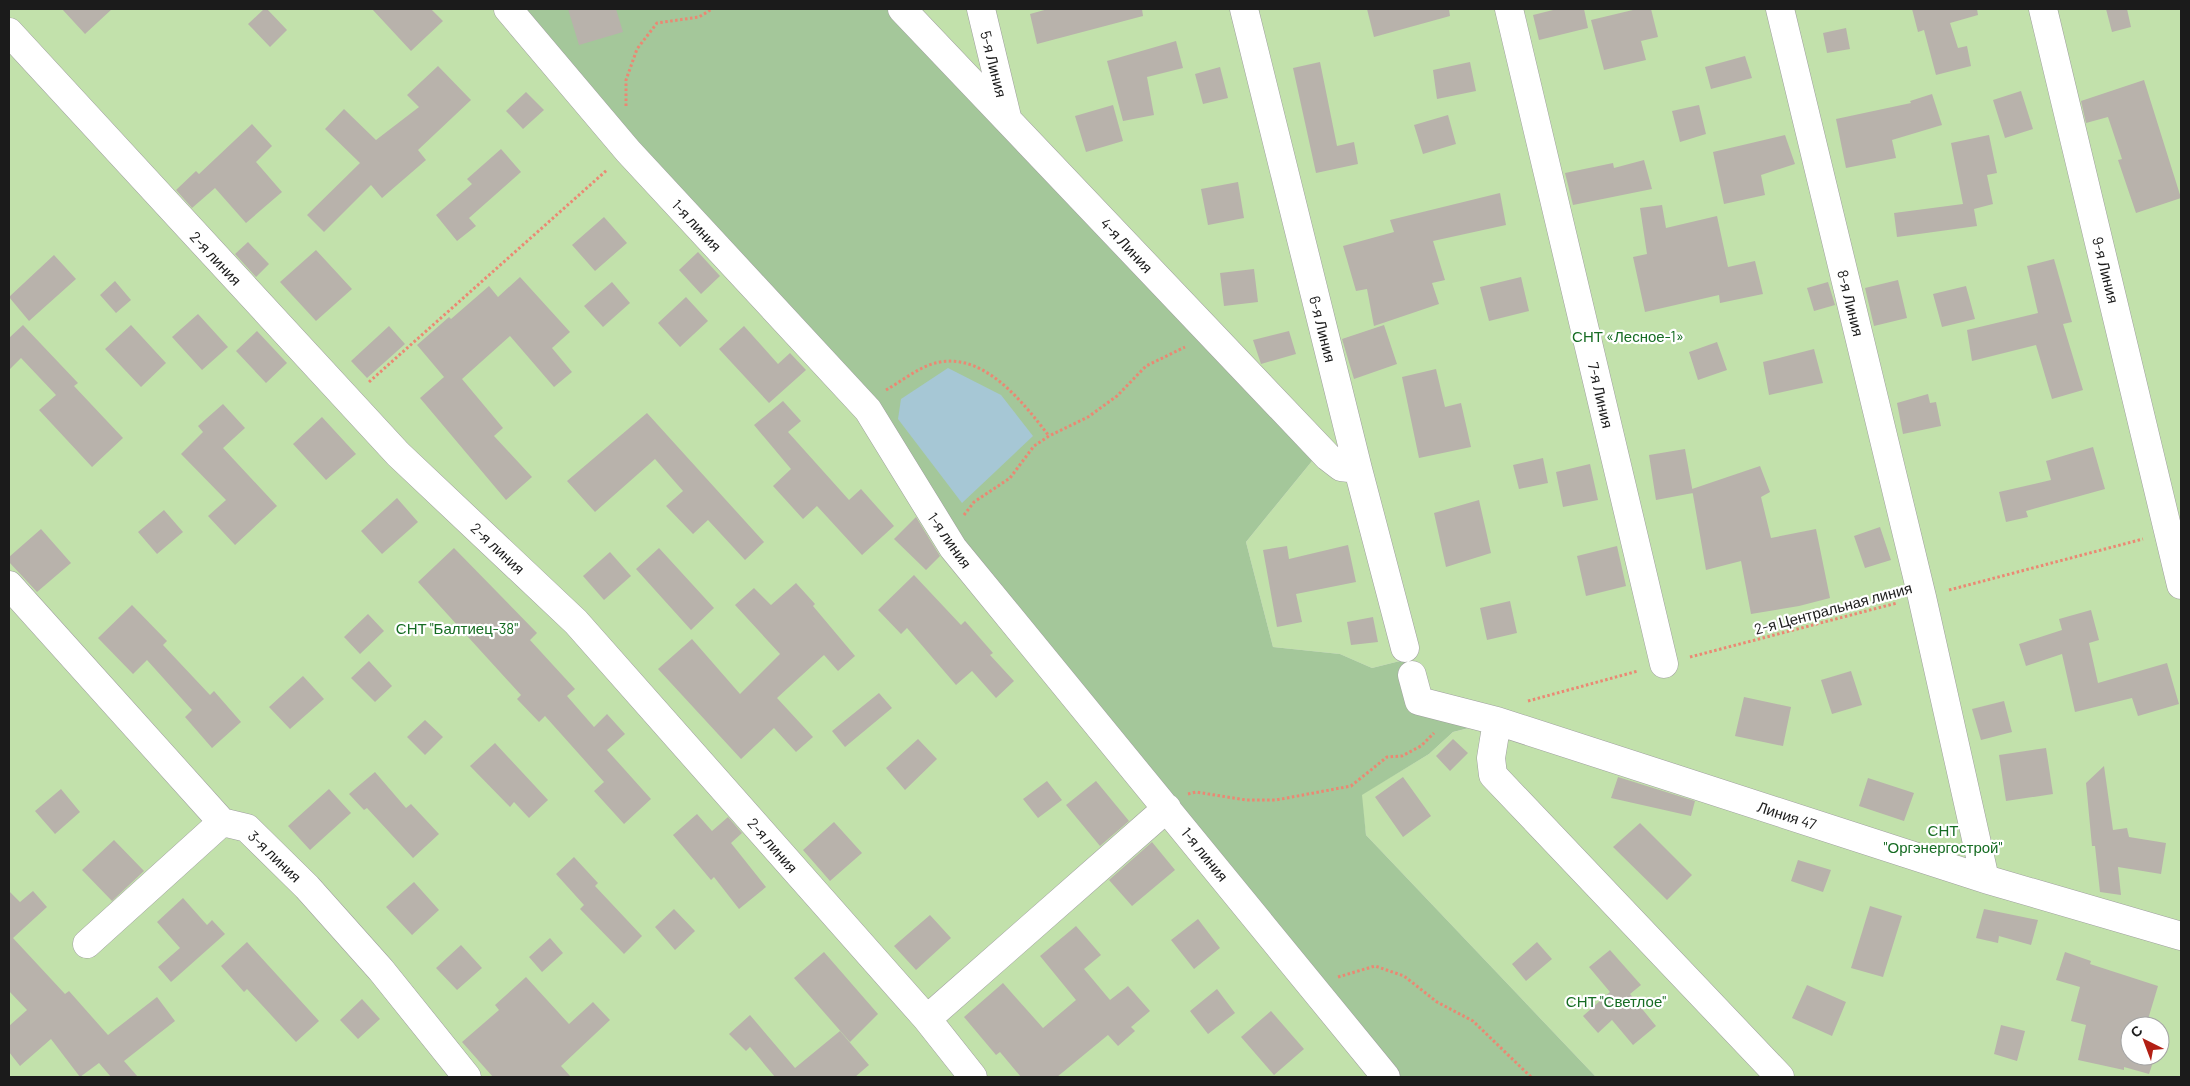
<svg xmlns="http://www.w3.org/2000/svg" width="2190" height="1086" font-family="Barlow,sans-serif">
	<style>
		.grass { fill: #c2e1ab; fill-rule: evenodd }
		.forest { fill: #a4c79a }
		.water { fill: #a6c7d5 }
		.building { fill: #b8b2ab }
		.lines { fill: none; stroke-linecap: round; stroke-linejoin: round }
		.minor-casing { stroke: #9f9f9f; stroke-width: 29 }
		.path { stroke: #eb8873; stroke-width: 3; stroke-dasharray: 2.5 2.5; stroke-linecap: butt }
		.minor { stroke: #fff; stroke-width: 28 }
		.labels { text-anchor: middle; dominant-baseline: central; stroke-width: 4.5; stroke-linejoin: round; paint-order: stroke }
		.street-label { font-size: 15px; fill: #1b1b1b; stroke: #fff }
		.park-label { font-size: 15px; fill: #166c23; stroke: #fff }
	</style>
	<rect width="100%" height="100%" fill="#ebe9e1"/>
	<path class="grass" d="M9 9H508L871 415 1386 1077H9Z
		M902 9H2181V1077H1596L1366 835 1361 795 1429 754 1453 732 1495 722 1419 701 1408 659 1372 668 1340 654 1273 647 1246 542 1321 450ZM2130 1026H2160V1056H2130Z"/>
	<path class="forest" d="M508 9H902L1321 450 1246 542 1273 647 1340 654 1372 668 1408 659 1419 701 1497 721 1453 732 1429 754 1362 795 1366 835 1596 1077H1386L959 556 871 415Z"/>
	<path class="water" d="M948 368 1001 395 1033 436 962 503 898 419 901 399Z"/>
	<path class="building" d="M62 9H112L85 34Z
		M264 9H267L287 30 270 47 248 24Z
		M372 9H431L443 21 411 51Z
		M568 9H616L623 32 579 45Z
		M1048 9H1142L1143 16 1037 44 1030 14Z
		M1367 9H1449L1450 16 1374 37Z
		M1557 9H1584L1588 28 1539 40 1533 15Z
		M1637 9H1651L1658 37 1641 41 1646 60 1604 70 1591 20Z
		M1912 9H1977L1978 15 1950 23 1958 48 1967 46 1971 66 1936 75 1924 30 1918 32Z
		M2106 9H2127L2131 27 2112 32Z
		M1846 28 1850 49 1827 53 1823 33Z
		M1176 41 1183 68 1147 77 1154 115 1123 121 1107 61Z
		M1745 56 1752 78 1711 89 1705 67Z
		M1320 62 1337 146 1354 142 1358 164 1316 173 1293 68Z
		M1470 62 1476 91 1437 99 1433 70Z
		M438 66 471 100 418 150 426 160 382 198 371 185 324 232 307 215 360 163 325 129 344 109 376 140 419 107 407 95Z
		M1220 67 1228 98 1203 104 1195 74Z
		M2144 80 2181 198 2136 213 2118 160 2122 159 2108 117 2086 123 2081 101Z
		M2021 91 2033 129 2005 138 1993 100Z
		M526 92 544 110 523 129 506 111Z
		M1932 94 1942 125 1892 140 1896 158 1846 168 1836 119 1911 103 1910 101Z
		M1113 105 1123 141 1086 152 1075 116Z
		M1699 105 1706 134 1680 142 1672 111Z
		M1448 115 1456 144 1423 154 1414 125Z
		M252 124 272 146 256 162 282 192 246 223 215 188 192 208 176 190 196 171 199 174Z
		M1785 135 1795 164 1761 175 1765 195 1724 204 1713 152Z
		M1989 135 1997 173 1987 175 1993 204 1974 209 1977 226 1897 237 1894 213 1963 204 1951 143Z
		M501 149 521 172 469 218 476 226 457 241 436 215 472 184 467 179Z
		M1644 160 1652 189 1573 205 1565 173 1613 163 1614 168Z
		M1238 182 1244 218 1208 225 1201 189Z
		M1500 193 1506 225 1433 241 1445 280 1432 283 1439 304 1374 326 1367 289 1356 291 1343 246 1394 232 1390 220Z
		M1662 205 1666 228 1717 216 1728 267 1755 261 1763 294 1720 303 1719 295 1645 312 1633 257 1647 254 1640 208Z
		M604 217 627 243 595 271 572 245Z
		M248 242 269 264 256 277 235 254Z
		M316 250 352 289 316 321 280 282Z
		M698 252 720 276 701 294 679 270Z
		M54 255 76 279 29 321 9 297Z
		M2054 259 2072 322 2063 324 2083 390 2052 399 2036 345 1972 361 1967 330 2038 313 2027 266Z
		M1254 269 1258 302 1224 306 1220 273Z
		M520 277 570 332 552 348 572 372 554 387 510 336 462 379 503 428 494 436 532 477 506 500 420 398 444 377 417 345 449 317 451 319 489 286 498 297Z
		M1521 277 1529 311 1489 321 1480 287Z
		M1898 280 1907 318 1874 326 1865 288Z
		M115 281 131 300 116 313 100 295Z
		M612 282 630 303 603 327 584 306Z
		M1828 282 1835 305 1814 311 1807 288Z
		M1966 286 1975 319 1942 327 1933 294Z
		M686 297 708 321 680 347 658 323Z
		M198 314 228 347 202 370 172 337Z
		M23 325 78 383 74 386 123 438 92 467 39 410 56 395 21 358 9 370V338Z
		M131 325 166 363 141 387 105 349Z
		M1384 325 1397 364 1354 379 1342 339Z
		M389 326 405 344 367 378 351 361Z
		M744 326 778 364 790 353 806 370 769 403 719 349Z
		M257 331 287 363 266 383 236 351Z
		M1289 331 1296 354 1261 364 1253 340Z
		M1717 342 1727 370 1698 380 1689 352Z
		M1814 349 1823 383 1769 395 1763 362Z
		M1436 369 1445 407 1461 403 1471 447 1419 458 1402 377Z
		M1928 394 1930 403 1936 402 1941 426 1903 434 1897 403Z
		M783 401 801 421 788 432 849 500 861 489 894 526 862 555 817 506 803 519 773 486 791 469 754 425Z
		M223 404 245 428 223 448 277 506 235 545 208 516 226 500 181 454 203 432 198 426Z
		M647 413 764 542 745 560 708 520 693 534 666 506 683 491 655 459 595 512 567 481Z
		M322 417 356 454 326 480 293 444Z
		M2093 447 2105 489 2026 511 2028 517 2006 522 1999 492 2051 480 2046 461Z
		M1685 449 1693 493 1656 500 1649 455Z
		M1543 458 1548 483 1519 489 1513 465Z
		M1590 464 1598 500 1563 507 1556 472Z
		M1760 466 1770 492 1761 497 1771 538 1816 529 1830 598 1799 606 1751 614 1741 561 1706 570 1692 489Z
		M397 498 418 522 382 554 361 531Z
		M1479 500 1491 553 1446 567 1434 513Z
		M164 510 183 532 157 554 138 532Z
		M916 517 940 556 926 570 894 539Z
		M1880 527 1891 560 1865 568 1854 536Z
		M41 529 71 563 37 592 9 562V557Z
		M1348 545 1356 582 1296 594 1302 622 1277 627 1263 550 1287 546 1289 559Z
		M1617 546 1626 586 1586 596 1577 556Z
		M454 548 537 633 530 640 575 689 567 696 594 727 607 714 625 734 607 750 651 799 624 824 594 791 604 782 545 716 539 722 517 699 521 695 418 582Z
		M659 548 714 608 691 630 636 569Z
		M610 552 631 576 604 600 583 576Z
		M914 575 961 625 965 621 993 653 990 655 1014 681 996 698 972 671 956 685 907 628 901 634 878 610Z
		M796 583 815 604 813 606 855 656 838 671 824 655 777 698 813 737 796 752 774 728 741 759 658 669 692 639 740 694 780 654 735 605 754 588 771 605Z
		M1510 601 1517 633 1487 640 1480 608Z
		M132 605 167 641 163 645 210 695 214 691 241 722 212 748 185 717 192 710 147 660 133 674 98 638Z
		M2091 610 2099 640 2089 643 2098 683 2167 663 2179 704 2138 716 2132 698 2075 712 2062 654 2026 666 2019 644 2062 630 2059 619Z
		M368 614 384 631 360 654 344 637Z
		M1373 617 1378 642 1351 645 1347 622Z
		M369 661 392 686 375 702 351 678Z
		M1851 671 1862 705 1832 714 1821 680Z
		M303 676 324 699 290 729 269 707Z
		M879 693 892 708 845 747 832 731Z
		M1744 697 1791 707 1783 746 1735 736Z
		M2004 701 2012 732 1981 740 1972 709Z
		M425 720 443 737 425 755 407 737Z
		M918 739 937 759 905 790 886 768Z
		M1453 739 1468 753 1450 771 1436 756Z
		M495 743 548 800 529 818 514 802 510 807 470 766Z
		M2046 748 2053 794 2006 801 1999 755Z
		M2104 766 2113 830 2127 828 2129 837 2166 843 2161 874 2118 867 2121 895 2100 892 2095 846H2092L2086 783Z
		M375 772 406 808 411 804 439 834 413 858 367 808 364 810 349 794Z
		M1403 777 1431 816 1403 837 1375 797Z
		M1618 777 1695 801 1691 816 1611 798Z
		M1868 778 1914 793 1904 821 1859 806Z
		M1047 781 1062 800 1038 818 1023 799Z
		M1096 781 1129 821 1100 846 1066 805Z
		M61 789 80 812 55 834 35 811Z
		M329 789 351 813 310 850 288 826Z
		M697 814 712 831 728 817 742 833 731 843 766 887 739 909 714 877 711 880 673 835Z
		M834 822 862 853 830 881 803 850Z
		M1640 823 1692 875 1667 900 1613 847Z
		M114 840 144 871 112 901 82 870Z
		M1152 842 1175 870 1132 906 1109 880Z
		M574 857 598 883 595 886 642 936 624 954 580 909 584 905 556 874Z
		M1798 860 1831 870 1823 892 1791 881Z
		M414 882 439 910 412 935 386 907Z
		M9 891 20 902 33 891 47 907 13 938 65 994 69 991 108 1035 157 997 175 1021 124 1061 138 1077H111L99 1063 80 1077 51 1039 20 1066 9 1052V1026L27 1010 9 991Z
		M183 898 207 925 212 920 225 934 171 982 158 967 180 948 157 922Z
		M1870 906 1902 916 1883 977 1851 968Z
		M674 909 695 931 675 950 655 927Z
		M1984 909 2038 920 2031 945 1999 936 1998 943 1976 938Z
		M930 915 951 938 916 970 894 946Z
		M1198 919 1220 948 1194 969 1171 940Z
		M1076 926 1101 955 1084 969 1110 1000 1128 986 1150 1011 1131 1027 1135 1031 1118 1046 1108 1035 1057 1077H1021L1000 1052 996 1055 964 1017 1003 983 1043 1028 1076 1000 1040 956Z
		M550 938 563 953 542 972 529 957Z
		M247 942 319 1021 296 1042 247 989 244 992 221 966Z
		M1537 942 1552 959 1526 981 1512 964Z
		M461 945 482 968 457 990 436 968Z
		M1610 950 1641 985 1630 994 1656 1026 1633 1045 1612 1020 1598 1033 1583 1016 1610 992 1589 967Z
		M824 952 878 1014 850 1042 794 978Z
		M2065 952 2091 961 2090 964 2158 986 2146 1026H2130V1056H2155L2149 1074 2124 1067V1070L2078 1060 2086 1025 2071 1021 2080 987 2056 980Z
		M526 977 569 1024 593 1002 610 1020 561 1066 571 1077H493L462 1042 499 1010 495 1005Z
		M1807 985 1846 1002 1832 1036 1792 1018Z
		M1217 989 1235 1013 1208 1034 1190 1011Z
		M362 999 380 1019 358 1039 340 1020Z
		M1271 1011 1304 1049 1274 1075 1241 1037Z
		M750 1015 795 1068 840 1031 869 1065 855 1077H775L750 1047 746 1051 729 1034Z
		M2001 1025 2025 1031 2017 1061 1994 1054Z"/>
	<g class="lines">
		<defs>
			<path id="minor" d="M508 9 628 151 868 410 953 548 1386 1077
				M902 9 1328 457 1341 467 1358 469
				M981 9 1007 117
				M1244 9 1358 469 1405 648
				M1509 9 1664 664
				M1780 9 1922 597 1985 879
				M2043 9 2181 585
				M9 32 398 454 576 622 927 1019 973 1077
				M9 585 222 822 247 828 307 887 381 970 467 1077
				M1412 675 1419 701 1497 721 1985 879 2181 936
				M1497 721 1491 758 1493 775 1780 1077
				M87 944 222 822
				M927 1019 1167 808"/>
		</defs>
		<use href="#minor" class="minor-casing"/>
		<path class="path" d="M626 106V80L637 49 657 23 699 17 712 9
			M369 382 607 170
			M886 390C900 382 914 371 929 365 980 346 1022 401 1049 436
			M964 515 974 502 1010 478 1034 446 1049 436 1088 417 1117 396 1146 366 1185 347
			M1949 590 2143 539
			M1690 657 1897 603
			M1528 701 1638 671
			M1188 794 1196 792 1246 800H1276L1351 786 1387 757 1402 756 1421 746 1434 733
			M1338 977 1375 966 1404 976 1437 1002 1473 1021 1531 1077"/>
		<use href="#minor" class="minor"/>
	</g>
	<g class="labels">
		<g class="street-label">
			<text transform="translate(994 64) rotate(76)">5-я Линия</text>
			<text transform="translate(697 225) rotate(47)">1-я линия</text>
			<text transform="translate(1127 245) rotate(47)">4-я Линия</text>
			<text transform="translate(216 258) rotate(47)">2-я линия</text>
			<text transform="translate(2106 270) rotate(76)">9-я Линия</text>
			<text transform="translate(1851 303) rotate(76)">8-я Линия</text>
			<text transform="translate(1323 329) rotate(76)">6-я Линия</text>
			<text transform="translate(1601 395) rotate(77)">7-я Линия</text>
			<text transform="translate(950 540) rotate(55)">1-я линия</text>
			<text transform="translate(498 548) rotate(43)">2-я линия</text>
			<text transform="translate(1833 608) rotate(-15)">2-я Центральная линия</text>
			<text transform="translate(1787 815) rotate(18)">Линия 47</text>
			<text transform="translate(773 845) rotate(49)">2-я линия</text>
			<text transform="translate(1205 854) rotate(51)">1-я линия</text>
			<text transform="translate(275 856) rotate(44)">3-я линия</text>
		</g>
		<g class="park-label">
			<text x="1628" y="336">СНТ «Лесное-1»</text>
			<text x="457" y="628">СНТ "Балтиец-38"</text>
			<text x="1943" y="830">СНТ<tspan x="1943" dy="17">"Оргэнергострой"</tspan></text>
			<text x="1616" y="1001">СНТ "Светлое"</text>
		</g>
	</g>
	<rect width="2190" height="1086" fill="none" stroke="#1b1b1b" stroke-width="20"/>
	<g transform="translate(2145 1041) rotate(318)"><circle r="24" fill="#ffffff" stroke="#a4a4a4"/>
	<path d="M0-4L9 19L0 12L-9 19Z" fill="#b21f14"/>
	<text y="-8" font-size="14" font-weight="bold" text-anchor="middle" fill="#1b1b1b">С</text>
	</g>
</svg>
